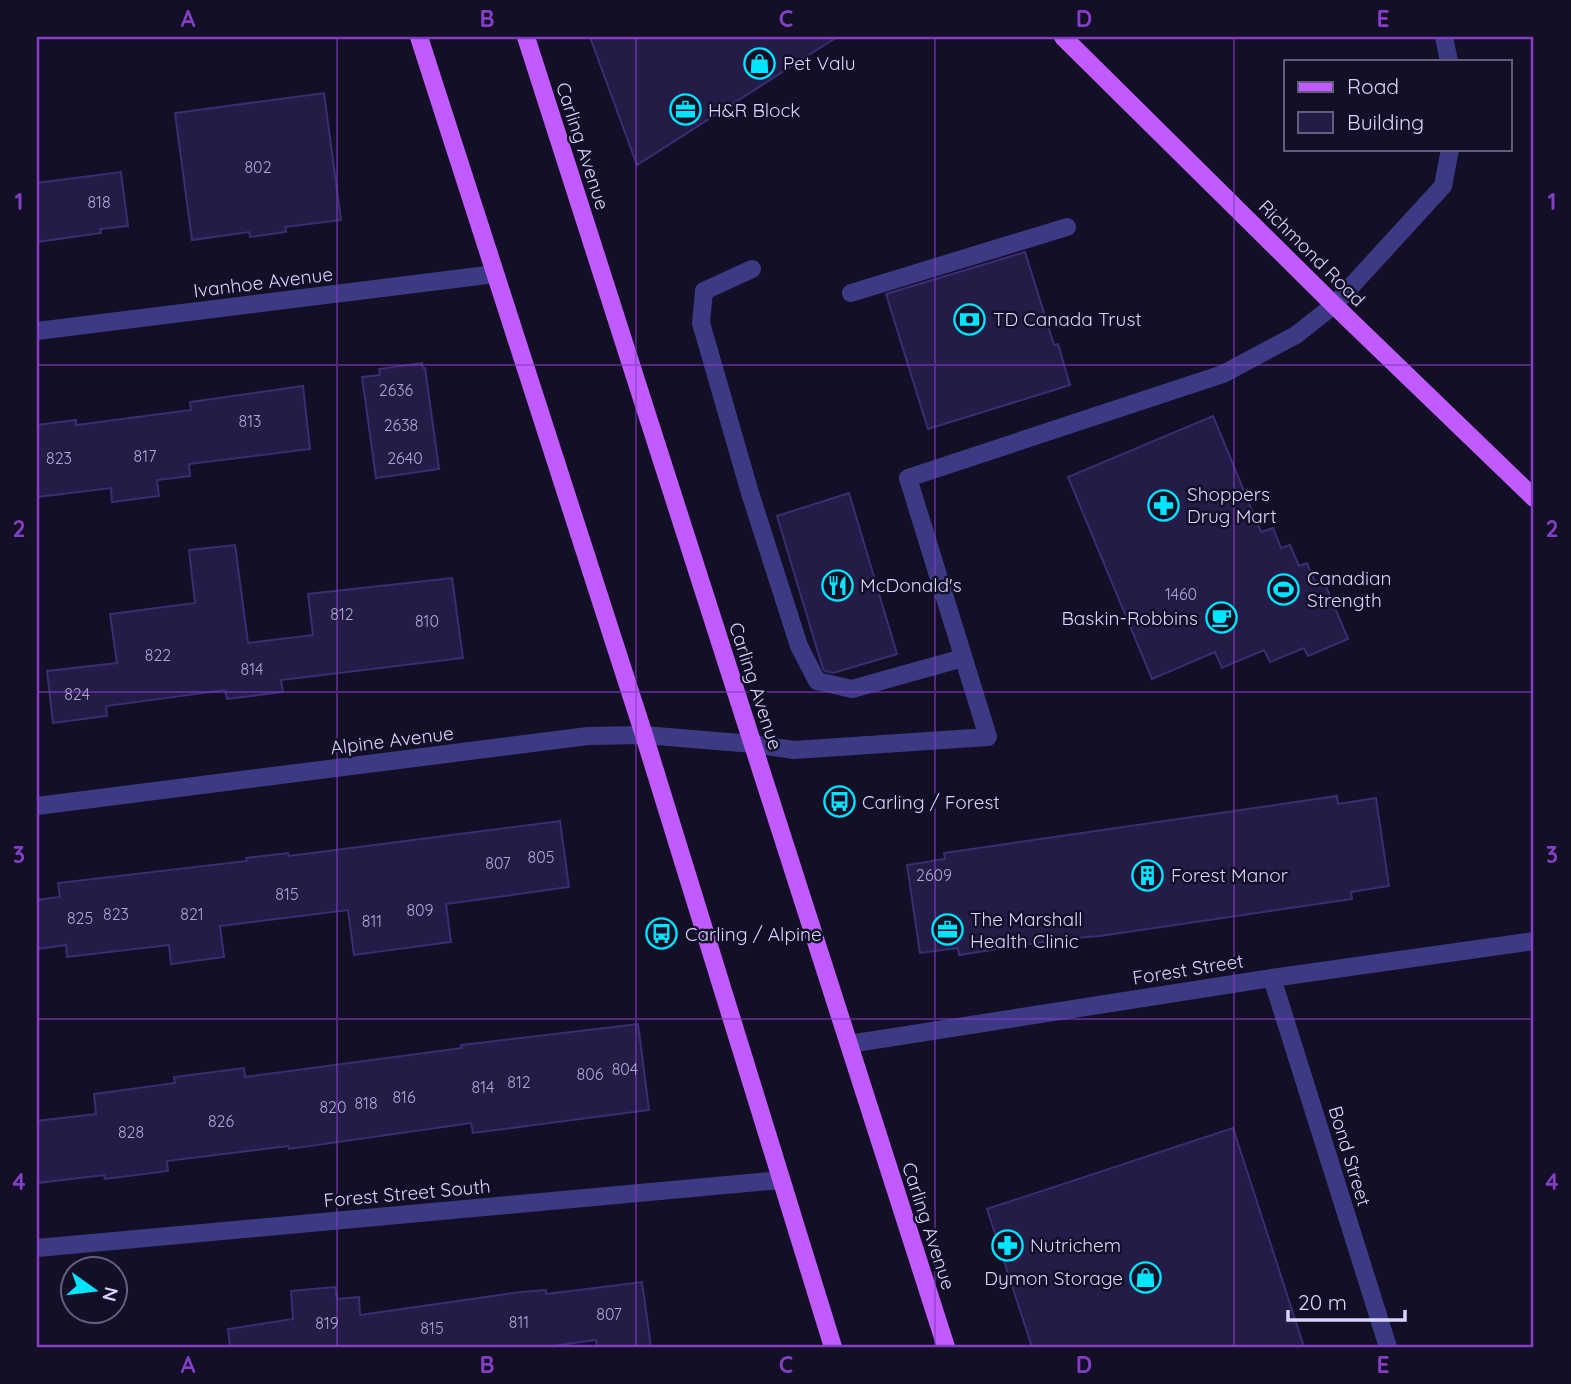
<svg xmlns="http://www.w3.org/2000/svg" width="1571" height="1384" font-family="Quicksand,sans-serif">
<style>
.building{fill:#241b47;stroke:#3b2d73;stroke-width:2}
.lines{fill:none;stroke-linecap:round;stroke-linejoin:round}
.minor{stroke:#3d3a85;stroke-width:18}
.major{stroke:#c25bff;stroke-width:18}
.grid{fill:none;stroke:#843dc5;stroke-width:2;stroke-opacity:0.55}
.labels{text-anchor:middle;stroke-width:5;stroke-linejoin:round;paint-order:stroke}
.number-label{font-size:16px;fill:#aca6d1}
.poi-label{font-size:19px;fill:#d9d4ff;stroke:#130f26;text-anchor:start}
.street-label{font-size:19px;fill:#d9d4ff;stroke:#130f26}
.neatline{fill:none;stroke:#843dc5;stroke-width:2.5}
.grid-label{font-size:23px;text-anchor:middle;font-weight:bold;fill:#843dc5}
</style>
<rect width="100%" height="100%" fill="#130f26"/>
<path class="building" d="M590,37H837L637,165Z
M324,93L341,220L285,227L286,232L250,237L249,232L192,240L175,113Z
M121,172L128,226L100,229L101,233L37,242V183Z
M1025,252L1054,345L1058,344L1070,385L928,429L886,294Z
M422,363L423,368H425L439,469L376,478L362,377L380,375L379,369Z
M303,386L310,449L189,464L190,476L157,480L159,496L112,502L111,488L37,497V425L76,420V425L191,410L190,402Z
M1213,416L1261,532L1273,528L1281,548L1290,545L1299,566L1307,563L1315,582L1323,579L1348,639L1308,656L1304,648L1270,662L1264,650L1222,668L1215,652L1152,679L1068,477Z
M849,493L897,654L833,673L825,671L823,669L777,516Z
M235,545L248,643L313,635L308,594L452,578L463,658L281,680L283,692L227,699L225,690L106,706L107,716L53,723L47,671L117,663L110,614L195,603L189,550Z
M1337,796L1338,804L1376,798L1389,886L1351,892L1352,899L1100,936L1062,939L959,955L958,948L920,953L907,865L945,859L944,853Z
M560,821L569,887L446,904L451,942L354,955L348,910L220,926L224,957L171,964L169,945L67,957L66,945L37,949V900L60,897L58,883L247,861L246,858L288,853L289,856Z
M638,1024L649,1110L473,1133L471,1123L289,1149L288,1146L167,1161L168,1171L105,1179L104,1175L37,1183V1121L96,1114L94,1094L175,1083L174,1077L244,1068L245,1077L462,1048L461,1045Z
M1233,1128L1304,1347H1032L987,1209Z
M642,1282L651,1347H597L596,1340L545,1347H230L228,1329L293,1319L291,1291L335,1287L337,1299L359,1297L360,1315L521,1292L546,1290V1294Z"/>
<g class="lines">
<path class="minor" d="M1444,37L1449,61
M752,269L704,291L701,323L750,493L799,646L817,681L852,689L963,658
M851,293L1067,227
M37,331L495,274
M37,806L588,736L644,735L753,744L794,750L988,737L908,478L1223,374L1296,335L1334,305L1443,186L1450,149
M1272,978L1388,1347
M849,1044L1272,978L1534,941
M37,1248L781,1180"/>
<path class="major" d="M419,37L644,735L833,1347
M526,37L946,1347
M1063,37L1334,305L1534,498"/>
</g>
<path class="grid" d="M337,37V1347M636,37V1347M935,37V1347M1234,37V1347M37,365H1534M37,692H1534M37,1019H1534"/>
<defs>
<symbol id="shop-ring" viewBox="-11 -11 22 22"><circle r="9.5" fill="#130f26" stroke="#00e5ff" stroke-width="1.5"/><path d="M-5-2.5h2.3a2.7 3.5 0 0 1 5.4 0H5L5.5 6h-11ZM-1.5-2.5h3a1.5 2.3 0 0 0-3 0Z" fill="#00e5ff"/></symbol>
<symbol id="office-ring" viewBox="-11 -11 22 22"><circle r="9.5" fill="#130f26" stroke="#00e5ff" stroke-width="1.5"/><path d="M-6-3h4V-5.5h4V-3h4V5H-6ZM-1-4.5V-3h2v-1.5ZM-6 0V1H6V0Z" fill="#00e5ff"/></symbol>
<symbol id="bank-ring" viewBox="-11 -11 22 22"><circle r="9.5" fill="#130f26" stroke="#00e5ff" stroke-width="1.5"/><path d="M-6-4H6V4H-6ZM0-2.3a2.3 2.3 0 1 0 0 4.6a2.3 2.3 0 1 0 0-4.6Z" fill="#00e5ff"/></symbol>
<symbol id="pharmacy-ring" viewBox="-11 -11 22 22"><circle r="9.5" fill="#130f26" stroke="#00e5ff" stroke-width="1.5"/><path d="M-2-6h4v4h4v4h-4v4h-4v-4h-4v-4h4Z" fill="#00e5ff"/></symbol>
<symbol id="restaurant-ring" viewBox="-11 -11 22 22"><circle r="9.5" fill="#130f26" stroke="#00e5ff" stroke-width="1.5"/><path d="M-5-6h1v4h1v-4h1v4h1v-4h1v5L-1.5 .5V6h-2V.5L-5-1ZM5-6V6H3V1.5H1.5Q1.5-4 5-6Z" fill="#00e5ff"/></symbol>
<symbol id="stadium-ring" viewBox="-11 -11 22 22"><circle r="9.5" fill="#130f26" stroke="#00e5ff" stroke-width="1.5"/><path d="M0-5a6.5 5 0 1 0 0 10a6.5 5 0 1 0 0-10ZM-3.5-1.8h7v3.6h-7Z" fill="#00e5ff"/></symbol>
<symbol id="cafe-ring" viewBox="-11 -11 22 22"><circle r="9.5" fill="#130f26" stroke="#00e5ff" stroke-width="1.5"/><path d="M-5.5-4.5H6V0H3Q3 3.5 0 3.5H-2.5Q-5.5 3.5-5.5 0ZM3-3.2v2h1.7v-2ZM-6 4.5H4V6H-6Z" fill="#00e5ff"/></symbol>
<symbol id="bus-ring" viewBox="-11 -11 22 22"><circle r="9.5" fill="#130f26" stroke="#00e5ff" stroke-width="1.5"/><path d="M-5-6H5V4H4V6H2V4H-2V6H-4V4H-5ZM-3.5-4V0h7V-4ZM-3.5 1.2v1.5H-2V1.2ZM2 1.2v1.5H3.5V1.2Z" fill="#00e5ff"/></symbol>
<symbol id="building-ring" viewBox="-11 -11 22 22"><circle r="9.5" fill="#130f26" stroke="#00e5ff" stroke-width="1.5"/><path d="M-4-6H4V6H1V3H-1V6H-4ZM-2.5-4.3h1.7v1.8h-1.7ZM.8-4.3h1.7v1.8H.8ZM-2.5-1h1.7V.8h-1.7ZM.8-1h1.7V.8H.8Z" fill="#00e5ff"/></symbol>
</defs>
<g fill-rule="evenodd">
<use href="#shop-ring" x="742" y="46" width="35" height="35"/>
<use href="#office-ring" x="668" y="92" width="35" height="35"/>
<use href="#bank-ring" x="952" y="302" width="35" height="35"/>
<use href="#pharmacy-ring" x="1146" y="488" width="35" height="35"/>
<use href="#restaurant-ring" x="820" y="568" width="35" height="35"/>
<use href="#stadium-ring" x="1266" y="572" width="35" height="35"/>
<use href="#cafe-ring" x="1204" y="600" width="35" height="35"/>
<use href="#bus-ring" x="822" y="784" width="35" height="35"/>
<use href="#building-ring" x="1130" y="858" width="35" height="35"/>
<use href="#office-ring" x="930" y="912" width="35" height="35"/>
<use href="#bus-ring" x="644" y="916" width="35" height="35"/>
<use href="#pharmacy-ring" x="990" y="1228" width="35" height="35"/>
<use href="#shop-ring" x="1128" y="1260" width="35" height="35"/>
</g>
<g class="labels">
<g class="number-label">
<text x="258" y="173">802</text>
<text x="99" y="208">818</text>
<text x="396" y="396">2636</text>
<text x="250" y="427">813</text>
<text x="401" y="431">2638</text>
<text x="145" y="462">817</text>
<text x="59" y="464">823</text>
<text x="405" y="464">2640</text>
<text x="1181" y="600">1460</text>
<text x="342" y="620">812</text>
<text x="427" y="627">810</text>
<text x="158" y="661">822</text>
<text x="252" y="675">814</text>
<text x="77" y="700">824</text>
<text x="541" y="863">805</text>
<text x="498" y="869">807</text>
<text x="934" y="881">2609</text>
<text x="287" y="900">815</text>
<text x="420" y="916">809</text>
<text x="116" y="920">823</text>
<text x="192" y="920">821</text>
<text x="80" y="924">825</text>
<text x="372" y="927">811</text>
<text x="625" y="1075">804</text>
<text x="590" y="1080">806</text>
<text x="519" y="1088">812</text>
<text x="483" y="1093">814</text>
<text x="404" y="1103">816</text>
<text x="366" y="1109">818</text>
<text x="333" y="1113">820</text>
<text x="221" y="1127">826</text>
<text x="131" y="1138">828</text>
<text x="609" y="1320">807</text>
<text x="519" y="1328">811</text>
<text x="327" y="1329">819</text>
<text x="432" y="1334">815</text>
</g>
<g class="poi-label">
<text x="783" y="70">Pet Valu</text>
<text x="708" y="117">H&amp;R Block</text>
<text x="993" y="326">TD Canada Trust</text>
<text x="1187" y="501">Shoppers<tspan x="1187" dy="22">Drug Mart</tspan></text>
<text x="1307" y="585">Canadian<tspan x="1307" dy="22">Strength</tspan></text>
<text x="860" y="592">McDonald's</text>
<text x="1198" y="625" text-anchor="end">Baskin-Robbins</text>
<text x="862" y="809">Carling / Forest</text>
<text x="1171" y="882">Forest Manor</text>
<text x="970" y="926">The Marshall<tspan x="970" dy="22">Health Clinic</tspan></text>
<text x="685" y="941">Carling / Alpine</text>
<text x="1030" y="1252">Nutrichem</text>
<text x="1123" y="1285" text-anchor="end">Dymon Storage</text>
</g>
<g class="street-label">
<text transform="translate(583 146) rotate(72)" y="7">Carling Avenue</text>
<text transform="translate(1312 253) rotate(45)" y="7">Richmond Road</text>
<text transform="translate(263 282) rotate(-7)" y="7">Ivanhoe Avenue</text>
<text transform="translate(756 686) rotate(72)" y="7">Carling Avenue</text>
<text transform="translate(392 740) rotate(-7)" y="7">Alpine Avenue</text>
<text transform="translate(1188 969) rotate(-9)" y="7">Forest Street</text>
<text transform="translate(1350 1156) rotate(73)" y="7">Bond Street</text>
<text transform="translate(407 1193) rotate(-5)" y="7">Forest Street South</text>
<text transform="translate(929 1226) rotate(72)" y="7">Carling Avenue</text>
</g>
</g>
<rect width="1571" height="1384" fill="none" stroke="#130f26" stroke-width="77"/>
<rect x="1284" y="60" width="228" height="91" fill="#130f26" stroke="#625e7d" stroke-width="2"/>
<rect x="1298" y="82" width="35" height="10" fill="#c25bff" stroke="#625e7d" stroke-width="2"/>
<text x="1347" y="94" font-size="21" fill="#d9d4ff">Road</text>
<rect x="1298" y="112" width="35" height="21" fill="#241b47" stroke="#625e7d" stroke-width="2"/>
<text x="1347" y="130" font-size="21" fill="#d9d4ff">Building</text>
<g transform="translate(94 1290) rotate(104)"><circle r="33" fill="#130f26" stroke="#625e7d" stroke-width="2"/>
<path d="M0-5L12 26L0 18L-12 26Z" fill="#00e5ff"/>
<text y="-10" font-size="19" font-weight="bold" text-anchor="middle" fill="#d9d4ff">N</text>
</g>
<path d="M1288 1310v10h117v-10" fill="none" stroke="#d9d4ff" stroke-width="3.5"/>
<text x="1298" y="1310" font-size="21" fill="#d9d4ff" stroke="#130f26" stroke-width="5" paint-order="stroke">20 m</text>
<rect x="38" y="38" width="1494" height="1308" class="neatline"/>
<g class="grid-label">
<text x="188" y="27">A</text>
<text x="487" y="27">B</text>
<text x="786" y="27">C</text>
<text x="1084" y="27">D</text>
<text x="1383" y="27">E</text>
<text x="19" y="210">1</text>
<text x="1552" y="210">1</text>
<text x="19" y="537">2</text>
<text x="1552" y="537">2</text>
<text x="19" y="863">3</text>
<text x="1552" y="863">3</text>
<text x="19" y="1190">4</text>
<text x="1552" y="1190">4</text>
<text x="188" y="1373">A</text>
<text x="487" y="1373">B</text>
<text x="786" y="1373">C</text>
<text x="1084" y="1373">D</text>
<text x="1383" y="1373">E</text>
</g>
</svg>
